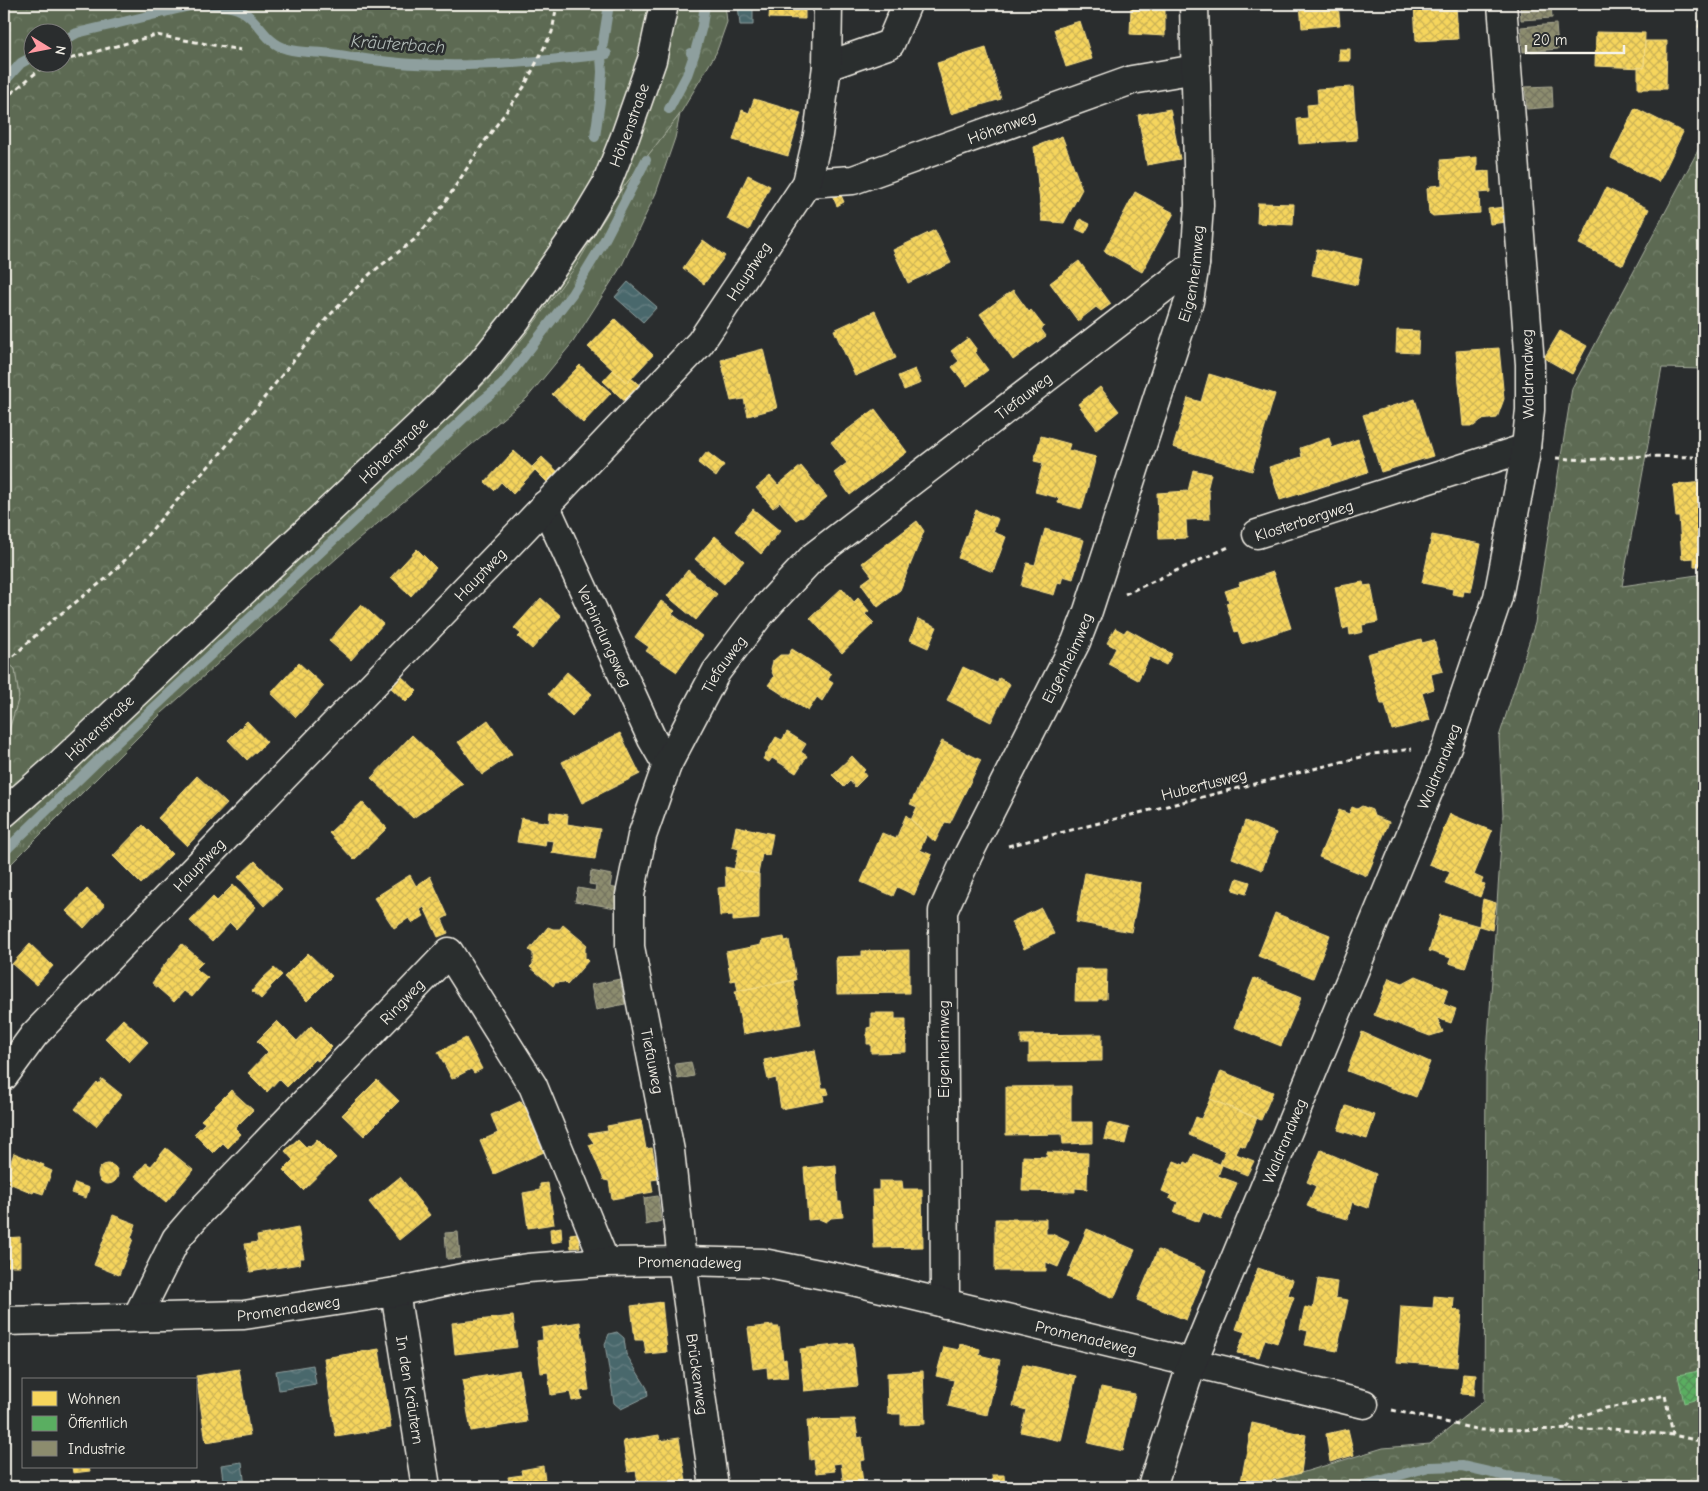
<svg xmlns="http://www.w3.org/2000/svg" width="1708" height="1491" font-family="'Comic Neue',sans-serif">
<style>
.grass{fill:url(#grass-tufts);stroke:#a8ae9e}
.forest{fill:url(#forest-crowns);stroke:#a8ae9e;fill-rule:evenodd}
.water{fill:url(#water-waves);stroke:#8e9f9e}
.homes{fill:url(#homes-cross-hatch);stroke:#f5dd86}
.public{fill:url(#public-cross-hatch);stroke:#88c28a}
.industry{fill:url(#industry-cross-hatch);stroke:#abaa93}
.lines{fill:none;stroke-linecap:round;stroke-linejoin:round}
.stream{stroke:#8e9f9e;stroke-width:10}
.minor-casing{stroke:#f4f1e8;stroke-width:31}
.path{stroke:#f4f1e8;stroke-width:3;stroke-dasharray:5 4;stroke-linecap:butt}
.minor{stroke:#2a2d2e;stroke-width:28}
.labels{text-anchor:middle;stroke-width:5;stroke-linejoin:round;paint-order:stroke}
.street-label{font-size:16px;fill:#f4f1e8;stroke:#2a2d2e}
.water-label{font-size:18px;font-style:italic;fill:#b0bab6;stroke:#2a2d2e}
</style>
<defs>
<pattern id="grass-tufts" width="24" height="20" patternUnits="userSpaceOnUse" patternTransform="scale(1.25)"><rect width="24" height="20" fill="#5d6b53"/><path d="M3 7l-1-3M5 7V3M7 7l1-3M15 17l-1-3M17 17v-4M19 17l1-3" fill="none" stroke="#75816c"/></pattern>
<pattern id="forest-crowns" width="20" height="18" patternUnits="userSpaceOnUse" patternTransform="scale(1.25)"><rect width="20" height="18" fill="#5d6b53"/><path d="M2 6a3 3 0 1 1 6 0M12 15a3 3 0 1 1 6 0" fill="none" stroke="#75816c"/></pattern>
<pattern id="water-waves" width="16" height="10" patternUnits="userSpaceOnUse" patternTransform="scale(1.25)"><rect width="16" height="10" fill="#4a686c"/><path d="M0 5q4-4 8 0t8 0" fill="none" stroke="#657e81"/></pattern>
<pattern id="homes-cross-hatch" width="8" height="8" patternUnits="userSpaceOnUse" patternTransform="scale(1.25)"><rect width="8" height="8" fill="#f6d55c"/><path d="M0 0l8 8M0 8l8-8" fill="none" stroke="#cbb256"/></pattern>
<pattern id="public-cross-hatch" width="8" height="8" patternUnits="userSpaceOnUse" patternTransform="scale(1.25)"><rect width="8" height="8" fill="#5aae61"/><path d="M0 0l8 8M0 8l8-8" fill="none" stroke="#558f59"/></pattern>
<pattern id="industry-cross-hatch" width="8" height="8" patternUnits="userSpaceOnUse" patternTransform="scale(1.25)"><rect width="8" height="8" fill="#8c8c6e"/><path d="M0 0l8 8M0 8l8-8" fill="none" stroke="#757460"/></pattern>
</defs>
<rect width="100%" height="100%" fill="#2a2d2e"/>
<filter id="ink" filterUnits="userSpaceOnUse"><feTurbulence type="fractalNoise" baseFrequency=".02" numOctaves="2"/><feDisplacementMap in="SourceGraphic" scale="10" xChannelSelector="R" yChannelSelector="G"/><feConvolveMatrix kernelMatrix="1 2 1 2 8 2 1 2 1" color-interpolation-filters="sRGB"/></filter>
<g filter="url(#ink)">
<path class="grass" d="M680,114L675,138L656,193L622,265L573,342L527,398L346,550L162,713L4,871V808L66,775L461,407L497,370L605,218L618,194Z
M4,659L15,669L19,697L4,747Z"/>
<path class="forest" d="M4,4H725L727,22L716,53L680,114L618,194L576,266L526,334L497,370L461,407L66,775L4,808V747L19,697L15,669L4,659ZM32,32H62V62H32Z
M1704,139V369L1662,368L1622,586L1704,574V1487H1239L1301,1473L1383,1448L1430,1444L1484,1401L1486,1069L1503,814L1499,737L1535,623L1540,586L1572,388Z"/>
<path class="water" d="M738,4H753V25H740Z
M628,282L657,307L643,322L615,297Z
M617,1332L624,1338L626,1354L647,1388L648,1396L621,1409L614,1403L605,1344L609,1334Z
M313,1365L316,1384L279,1390L276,1371Z
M242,1462L245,1487H224L221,1465Z"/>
<path class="homes" d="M770,4H805V19L769,18Z
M1300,4H1338L1340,25L1302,28Z
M1414,4H1456L1458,39L1416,41Z
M1131,8L1165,9V36L1130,34Z
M1704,12V30L1698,27Z
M1080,21L1092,59L1066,67L1054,29Z
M1596,32L1645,33L1644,68L1595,66Z
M1645,41H1667L1666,89H1638V67L1644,68Z
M986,48L1001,99L951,114L937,63Z
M1339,49H1350V61H1339Z
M1353,87L1357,140L1299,144L1297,119L1308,118L1307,105L1318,104L1317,89Z
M754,99L801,113L788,156L733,140L742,110L749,113Z
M1635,108L1683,132L1659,182L1611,158Z
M1170,109L1180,159L1147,165L1138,115Z
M1062,136L1082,189L1064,223L1042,221L1034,147Z
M1477,157V172L1489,171L1490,192L1479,193L1480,213L1433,216L1429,213L1427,189L1431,186L1442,185L1441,160Z
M748,175L770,186L749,230L727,219Z
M1606,188L1649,209L1623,265L1579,244Z
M839,191L844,202L837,206L832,195Z
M1135,192L1174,213L1142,272L1104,251Z
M1258,203L1294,204L1293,225L1257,223Z
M1504,207L1506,222L1490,224L1488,209Z
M1080,219L1090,224L1085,233L1076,229Z
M935,230L951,263L908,283L893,250Z
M703,240L725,256L704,284L683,268Z
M1317,249L1362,259L1357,285L1312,275Z
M1079,261L1111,304L1101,311L1096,307L1078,321L1050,283Z
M1013,290L1029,312L1031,310L1044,327L1041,329L1046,336L1013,360L980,314Z
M875,311L896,358L855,376L834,330Z
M615,319L653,355L627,383L588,347Z
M1397,330L1419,331L1418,353L1396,352Z
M1560,331L1587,346L1572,374L1544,358Z
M968,338L977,350L975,352L988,370L967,386L952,367L959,361L951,351Z
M1499,348L1504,399L1497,418L1481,420L1474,426H1463L1456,351Z
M763,349L777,408L748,416L744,399L731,401L721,360Z
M580,365L611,393L583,423L552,394Z
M915,369L921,383L904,390L898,376Z
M613,370L627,383L631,378L646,390L630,406L603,381Z
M1209,374L1275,394L1252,471L1173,447L1188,398L1201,402Z
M1100,387L1119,411L1097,429L1078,404Z
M1415,399L1433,456L1381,472L1363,415Z
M875,409L907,452L850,495L834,473L847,463L831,442Z
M1041,436L1070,444L1068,450L1096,457L1082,509L1058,503L1059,498L1035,492L1043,463L1034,461Z
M1329,438L1332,448L1358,439L1368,472L1280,500L1269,467L1302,457L1300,448Z
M514,451L535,470L513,494L501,482L494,490L485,482Z
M707,452L724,465L716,477L698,463Z
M542,457L560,474L550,485L532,467Z
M801,466L827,497L802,518L801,517L796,520L780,502L773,508L756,488L770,476L778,485Z
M1193,470L1211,474L1207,490H1209L1210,519L1186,520L1187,538L1159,539L1157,493L1188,491Z
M1704,482V566H1694V558L1682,559L1679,517H1676L1673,485Z
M753,509L780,531L761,554L735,531Z
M976,510L998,519L993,532L1006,537L993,572L958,558Z
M917,521L924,531L900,590L878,607L861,584L872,576L862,563Z
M1045,529L1084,540L1073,579L1063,576L1061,583L1058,582L1054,595L1021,586L1027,563L1035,565Z
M1432,535L1481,544L1471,592L1464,591L1463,596L1452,594L1453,589L1422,583Z
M715,536L744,561L724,584L695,559Z
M417,549L436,568L411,596L391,577Z
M688,570L717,594L696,620L667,596Z
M1273,572L1291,628L1242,644L1238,631L1235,632L1226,603L1229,602L1225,591L1240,586L1239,583Z
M1363,582L1364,586L1371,585L1378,622L1362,625L1363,632L1350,635L1349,627L1343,629L1335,587Z
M842,588L854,602L858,598L869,611L865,614L874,623L842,653L810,618Z
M541,598L561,616L532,649L518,637L521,634L514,628Z
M661,601L675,611L672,614L702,636L677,672L646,651L649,647L635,637Z
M361,604L383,624L351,660L329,641Z
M918,619L937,627L928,648L910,640Z
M1115,628L1124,633L1127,629L1172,654L1166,665L1150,657L1138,680L1108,664L1116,648L1107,643Z
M1421,639L1422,643L1434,640L1443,671L1431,674L1434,689L1422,693L1430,720L1392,730L1385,704H1381L1367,654Z
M792,649L831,674L828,680L833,683L822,701L817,697L808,711L768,685L774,677L771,669L773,661L780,655H788Z
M299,663L324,686L296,717L271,693Z
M963,667L997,683L999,678L1010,684L991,722L947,700Z
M567,672L592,694L572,716L548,694Z
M400,675L417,691L406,702L389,686Z
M488,720L512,754L482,775L458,742Z
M247,721L267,742L247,760L228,740Z
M787,732L806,744L801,752L807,756L796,773L772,758L769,762L763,759L776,737L782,740Z
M620,733L640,774L582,803L562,762Z
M412,735L463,784L413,818L371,778Z
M942,741L981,760L950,823L945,822L935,842L911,820L917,807L910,804Z
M852,756L865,770L863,772L866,776L855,787L850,781L844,787L832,775Z
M197,776L227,804L187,846L158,818Z
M362,802L387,828L354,860L329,833Z
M1362,806L1372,810L1374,816L1389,822L1367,876L1319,857L1339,810L1349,814L1352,807L1357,809Z
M550,812L568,815L567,824L600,829L595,859L552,853L554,841L546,840L545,846L517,842L521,818L549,823Z
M1450,814L1492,831L1474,875L1483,879L1481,883L1485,884L1480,897L1445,883L1450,872L1429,864Z
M906,815L927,834L920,850L932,855L914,895L897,887L893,896L861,882L882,833L896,839Z
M1245,821L1276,833L1262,870L1232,858Z
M143,825L172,854L141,884L113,856Z
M736,826L773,834L769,855L762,854L758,874L734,869L739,849L732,847Z
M255,861L282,889L264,906L238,877Z
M725,867L759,874V919L733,921V915L720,916L718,888L726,887Z
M1085,873L1141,883L1131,932L1076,922Z
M410,875L416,886L430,876L448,916L442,919L448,933L438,937L424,907L420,910L424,916L413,923L409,918L394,928L374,898Z
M1237,878L1250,882L1246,894L1233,890Z
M233,885L256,907L236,929L230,923L212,942L190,921L213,897L217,901Z
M87,889L105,905L84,928L66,911Z
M1483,899L1496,903L1492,930L1479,926Z
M1041,908L1054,934L1024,949L1011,922Z
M1275,913L1330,935L1313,978L1258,956Z
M1440,915L1479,926L1465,968L1449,963L1451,958L1429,951Z
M563,925L587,945L585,948V958L588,961L567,985L564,982L555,983L553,986L530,967L533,964V953L529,950L548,927L553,929H560Z
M784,937L785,941L789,940L796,980L738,991L736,980L731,981L726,952L761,945V941Z
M30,944L53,966L36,985L12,964Z
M182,944L203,962L196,969L208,978L192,997L184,991L174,1002L152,983L161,971L160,970Z
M909,950V993L837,994L836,957L862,956V951Z
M308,953L332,976L307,1001L284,977Z
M274,968L282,975L270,987L262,979Z
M1076,969H1107L1106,999H1098V1001H1075Z
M1416,976L1448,989L1443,1004L1456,1009L1451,1023L1437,1018L1443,1032L1430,1036L1374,1015L1389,978L1403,983Z
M1254,978L1301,998L1281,1046L1234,1027Z
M262,979L271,988L261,999L252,991Z
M793,980L801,1024L743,1034L735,991Z
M871,1013H895V1019H906V1052L871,1053V1044H867V1028L871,1027Z
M4,1017L10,1021L4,1029Z
M123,1019L148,1042L129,1062L105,1038Z
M277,1021L297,1041L311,1026L332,1047L318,1061L315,1059L287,1087L279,1079L267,1092L248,1073L268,1052L257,1041Z
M1362,1032L1430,1062L1416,1097L1347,1071Z
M1102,1034V1061L1029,1062V1044H1021V1035Z
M466,1038L482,1069L474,1073L471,1069L452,1079L438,1052Z
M815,1050L822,1088H827L829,1094L823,1095L824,1101L781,1109L776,1078L768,1080L764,1060Z
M1221,1071L1273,1092L1261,1120L1210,1099Z
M102,1079L122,1095L96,1126L75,1109L97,1082L99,1084Z
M377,1080L399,1101L364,1136L342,1115Z
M1071,1086V1122H1092V1143L1063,1144L1062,1134L1006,1135V1087Z
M231,1090L253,1110L235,1128L241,1134L228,1148L223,1143L213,1153L194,1134L205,1123L201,1120Z
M1210,1099L1257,1118L1245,1147L1240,1145L1236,1154L1254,1161L1247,1175L1220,1164L1225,1151L1189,1135L1196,1117L1201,1119Z
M521,1101L524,1107L528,1105L542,1138L538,1140L544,1152L494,1174L480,1141L498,1133L491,1115Z
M1346,1106L1375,1115L1367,1139L1338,1130Z
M641,1120L646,1149L652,1148L658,1179L651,1180L653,1192L612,1199L609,1181L604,1180L589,1145L594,1143L588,1134L608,1131L607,1126Z
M1108,1123L1129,1128L1125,1144L1104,1139Z
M298,1139L306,1147L308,1145L310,1147L317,1139L336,1158L303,1190L283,1170L293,1160L285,1151Z
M166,1148L193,1170L166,1202L135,1176L146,1163L151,1166Z
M1321,1150L1376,1174L1368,1208L1352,1202L1348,1219L1320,1212L1307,1206L1316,1186L1307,1182Z
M1047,1152L1088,1153L1087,1189L1075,1188V1192L1022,1191L1023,1156L1047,1157Z
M14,1153L44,1165L43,1167L52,1171L43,1194L34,1191L33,1193L4,1181Z
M1194,1154L1222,1165L1218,1176L1237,1183L1221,1220L1203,1212L1199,1222L1174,1212L1178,1202L1169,1198L1171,1195L1162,1191L1174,1161L1184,1165L1185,1162L1189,1164Z
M98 1174a10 10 0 1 1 20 0a10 10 0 1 1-20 0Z
M836,1165L838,1202H841L843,1217L831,1218L826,1222L819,1219L808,1220L804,1168Z
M400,1177L430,1215L399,1240L369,1202Z
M879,1181H902L903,1189H922L923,1247L874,1248L872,1190H879Z
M75,1183L89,1188L86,1198L71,1193Z
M548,1183L554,1224L528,1228L523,1193L540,1190V1184Z
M113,1215L136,1224L131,1238L133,1239L119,1275L94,1265Z
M995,1219H1046V1234H1052L1069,1242L1058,1267L1046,1262V1271H995Z
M561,1227L562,1241L551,1243L550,1229Z
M298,1228L304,1258H299L300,1264L250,1272L245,1244L258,1242L257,1236Z
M1087,1229L1135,1250L1114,1298L1067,1277Z
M578,1233L580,1247L571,1248L570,1234Z
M20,1237V1266H4V1238Z
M1158,1250L1206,1270L1186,1320L1137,1300Z
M1258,1268L1293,1280L1288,1295L1294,1297L1277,1343L1265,1339L1259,1357L1237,1353L1245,1332L1236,1329Z
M1318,1279L1337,1282L1335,1298L1348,1300L1337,1351L1305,1345L1308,1331L1300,1329L1305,1307L1313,1309Z
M1434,1296L1454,1298L1453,1310L1462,1311L1457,1367L1397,1362L1401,1306L1433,1308Z
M662,1302L667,1352L646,1354L644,1340H635L631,1306Z
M513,1316L517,1347L455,1354L452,1323Z
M580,1322L589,1390L580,1391L582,1399L572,1401L570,1392L551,1395L548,1372L541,1373L537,1341L543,1340L542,1328Z
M773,1325V1327H779L783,1360L786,1359L788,1377L768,1379L767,1367L753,1369L748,1328Z
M853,1343L858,1386L804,1391L800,1349Z
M960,1344L980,1349L979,1355L1000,1360L987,1415L948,1406L954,1380L936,1376L944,1347L959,1350Z
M379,1349L391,1428L336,1437L324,1358Z
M1023,1364L1076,1376L1061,1441L1021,1432L1026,1410L1013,1406Z
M239,1369L250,1435L206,1442L196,1376Z
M519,1370L527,1422L471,1431L462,1380Z
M923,1371L925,1424L901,1425V1414H888L887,1373Z
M1463,1373L1476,1374L1474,1395L1461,1394Z
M1101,1387L1135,1394L1123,1451L1088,1443Z
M855,1419L858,1438L862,1437L865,1460L860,1461L863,1482H857V1487H844L841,1463L833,1464L835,1471L816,1473L814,1459L810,1460L807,1420Z
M1252,1423L1306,1435L1301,1473L1240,1487Z
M1348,1429L1354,1455L1330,1462L1326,1434Z
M659,1435L660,1441L679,1438L687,1487H639L636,1471L628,1472L623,1441Z
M543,1466L545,1480L539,1481L541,1487H510L508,1477L522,1475L521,1470Z
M72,1467H89L90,1471L73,1473Z
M992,1475H1004L1005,1487H993Z"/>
<path class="public" d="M1704,1370V1397L1684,1403L1678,1375Z"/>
<path class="industry" d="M1520,4H1551L1552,18L1521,20Z
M1556,24L1558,49L1523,52L1521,27Z
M1552,86L1553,107L1527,109L1525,87Z
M591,871L612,875L610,887L619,889L616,908L575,901L578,888L595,891L596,885L589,884Z
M620,979L625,1004L596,1010L591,985Z
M691,1062L694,1076L678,1079L675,1064Z
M658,1196L661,1221L646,1225L644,1198Z
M458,1232L460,1258L447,1259L445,1233Z"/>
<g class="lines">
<path class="stream" d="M201,4C214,5 234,5 245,13C261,24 266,43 287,49C301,53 318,52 332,54C360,58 387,63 415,64C479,68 544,61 607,54
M62,41L77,33L198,4
M691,53L695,52L702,26L705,4
M4,82L21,63L32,57
M669,109L687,75L695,52
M595,137L600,101L602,72L601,55L609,4
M4,852L112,747L482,401L502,385L572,294L603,243L646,160
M1358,1487L1429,1467L1462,1466L1506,1476L1555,1480L1573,1487"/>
<defs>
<g id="minor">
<path d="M827,66L890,44L907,4"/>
<path id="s1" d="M807,183L853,180L1132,80L1196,69"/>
<path id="s2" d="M545,505L652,739L667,765"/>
<path d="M1257,534L1526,448"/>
<path id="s3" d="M4,813L59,765L441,405L479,366L516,320L581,227L606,185L625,137L652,60L664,4"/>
<path id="s4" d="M4,1076L34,1035L510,543L700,343L807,183L818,135L827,66L828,4"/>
<path id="s5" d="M395,1292L426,1487"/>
<path id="s6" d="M945,1304L943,911L968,855L1076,642L1088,611L1189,301L1195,264L1199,205L1194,4"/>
<path id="s7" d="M137,1317L176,1239L195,1217L449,952L533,1086L605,1262"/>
<path id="s8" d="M4,1321L244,1315L395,1292L467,1277L528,1268L605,1262L682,1261L763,1263L844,1279L1364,1404"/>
<path id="s9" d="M714,1487L682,1261L670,1151L630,947V895L642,836L667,765L716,672L760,614L814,556L1195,264"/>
<path id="s10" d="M1152,1487L1192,1363L1448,744L1498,597L1525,457L1530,410V364L1502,4"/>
</g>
</defs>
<use href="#minor" class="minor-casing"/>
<path class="path" d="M62,61L156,35L241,50
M4,99L43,67L58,62
M1556,458L1586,460L1645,456L1694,457
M1125,594L1231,546
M4,671L7,662L49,623L108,577L135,550L170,508L220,454L326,319L370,274L414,240L442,207L482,145L524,87L552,32L557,4
M1008,846L1373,754L1412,749
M1392,1410L1480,1430L1611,1429L1673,1435L1704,1442
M1567,1429L1574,1418L1606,1408L1626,1405L1665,1395L1673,1435"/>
<use href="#minor" class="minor"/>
</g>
</g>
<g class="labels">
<g class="street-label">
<text dy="6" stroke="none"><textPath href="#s3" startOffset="938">Höhenstraße</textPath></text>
<text dy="6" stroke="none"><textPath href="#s1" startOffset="204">Höhenweg</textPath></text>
<text dy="6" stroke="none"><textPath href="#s4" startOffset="1098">Hauptweg</textPath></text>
<text dy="6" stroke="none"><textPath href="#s6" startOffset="1080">Eigenheimweg</textPath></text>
<text transform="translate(1527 374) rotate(-91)" y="6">Waldrandweg</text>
<text dy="6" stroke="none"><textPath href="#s9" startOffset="1255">Tiefauweg</textPath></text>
<text dy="6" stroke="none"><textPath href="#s3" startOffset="532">Höhenstraße</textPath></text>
<text transform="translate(1304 520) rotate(-18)" y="6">Klosterbergweg</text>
<text dy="6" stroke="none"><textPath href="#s4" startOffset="692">Hauptweg</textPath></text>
<text dy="6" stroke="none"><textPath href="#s2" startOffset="144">Verbindungsweg</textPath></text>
<text dy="6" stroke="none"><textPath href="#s6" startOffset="675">Eigenheimweg</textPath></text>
<text dy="6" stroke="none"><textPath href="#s9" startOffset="850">Tiefauweg</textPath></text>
<text dy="6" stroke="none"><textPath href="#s3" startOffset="128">Höhenstraße</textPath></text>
<text dy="6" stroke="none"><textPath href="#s10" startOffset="776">Waldrandweg</textPath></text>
<text transform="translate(1204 784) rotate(-14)" y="6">Hubertusweg</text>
<text dy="6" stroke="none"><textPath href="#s4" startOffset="288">Hauptweg</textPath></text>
<text dy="6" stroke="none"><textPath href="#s7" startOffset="415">Ringweg</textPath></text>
<text transform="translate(943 1049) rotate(-90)" y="6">Eigenheimweg</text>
<text transform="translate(653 1061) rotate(79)" y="6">Tiefauweg</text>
<text dy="6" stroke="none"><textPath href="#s10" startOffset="371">Waldrandweg</textPath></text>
<text dy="6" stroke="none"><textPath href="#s8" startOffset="690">Promenadeweg</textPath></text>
<text dy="6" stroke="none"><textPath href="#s8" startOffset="285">Promenadeweg</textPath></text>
<text dy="6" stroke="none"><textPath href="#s8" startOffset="1095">Promenadeweg</textPath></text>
<text transform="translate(698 1374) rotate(82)" y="6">Brückenweg</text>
<text dy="6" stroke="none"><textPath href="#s5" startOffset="99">In den Kräutern</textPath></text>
</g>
<g class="water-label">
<text transform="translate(398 44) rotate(4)" y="6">Kräuterbach</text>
</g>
</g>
<rect width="1708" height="1491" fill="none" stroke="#2a2d2e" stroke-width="20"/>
<rect x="10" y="10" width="1688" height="1471" fill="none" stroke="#f4f1e8" stroke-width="2" filter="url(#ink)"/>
<rect x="22" y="1378" width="175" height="90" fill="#2a2d2e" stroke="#7b7b78"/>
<rect x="32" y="1391" width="25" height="15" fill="#f6d55c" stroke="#7b7b78"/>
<text x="68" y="1404" font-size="15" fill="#f4f1e8">Wohnen</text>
<rect x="32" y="1416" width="25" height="15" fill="#5aae61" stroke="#7b7b78"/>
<text x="68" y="1428" font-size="15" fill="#f4f1e8">Öffentlich</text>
<rect x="32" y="1441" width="25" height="15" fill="#8c8c6e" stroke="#7b7b78"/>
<text x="68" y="1454" font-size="15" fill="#f4f1e8">Industrie</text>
<g transform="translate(48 48) rotate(100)"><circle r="24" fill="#2a2d2e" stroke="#7b7b78"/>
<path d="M0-4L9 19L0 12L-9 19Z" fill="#ff9aa2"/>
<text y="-8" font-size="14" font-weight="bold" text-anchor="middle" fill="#f4f1e8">N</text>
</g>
<path d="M1526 45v8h98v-8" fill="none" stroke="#f4f1e8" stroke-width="2.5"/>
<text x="1533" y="45" font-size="15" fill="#f4f1e8" stroke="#2a2d2e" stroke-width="4" paint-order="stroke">20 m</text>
</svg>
